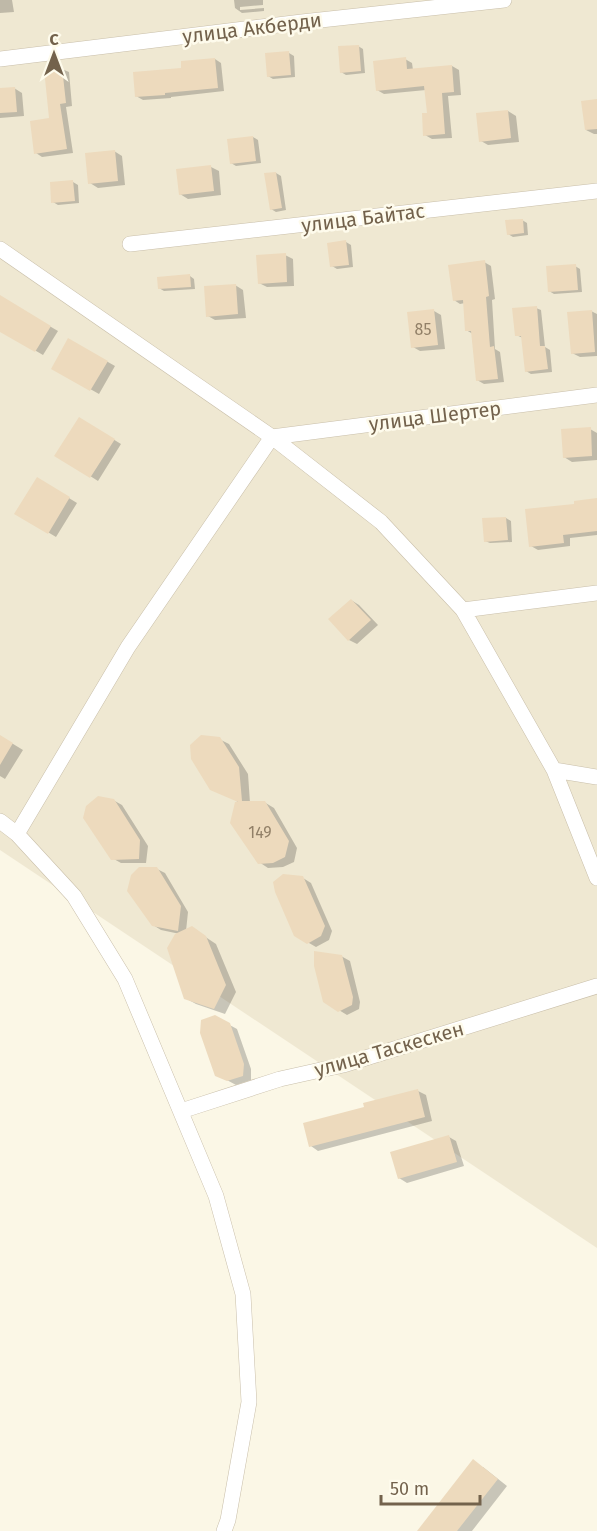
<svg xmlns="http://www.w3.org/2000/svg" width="597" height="1531" font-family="'Fira Sans',sans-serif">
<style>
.residential{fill:#efe8d2}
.shadow{fill:#0003}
.building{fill:#eddabd}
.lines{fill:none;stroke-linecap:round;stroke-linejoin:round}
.street-casing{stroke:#c9bfaa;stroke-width:16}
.street{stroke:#fff;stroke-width:15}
.labels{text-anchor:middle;stroke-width:5;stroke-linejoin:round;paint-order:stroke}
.number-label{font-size:16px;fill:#928068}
.street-label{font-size:20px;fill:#73624c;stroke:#fefbec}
</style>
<rect width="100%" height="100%" fill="#fbf7e6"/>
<path class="residential" d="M0,0H597V1248L0,850Z"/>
<path class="shadow" d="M0,0H12L14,12L0,13Z
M234,0H263V5L240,7V10L264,8V11L242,13L235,8Z
M358,46L363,49L365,73L346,75L341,72Z
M289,53L294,56L295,77L273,79L268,76Z
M215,59L221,63L224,91L171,97V98L143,100L136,96L183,70Z
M405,59L412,63L413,70L452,66L459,70L461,95L448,96L452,138L432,139L425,135L428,114L426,90L384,94L377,90Z
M62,69L69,72L72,106L66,107L73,153L42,157L36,153L51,119Z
M14,88L22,93L24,116L0,118V90Z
M597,101V134H594L586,130Z
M508,111L516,116L519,142L488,145L481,141Z
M253,137L258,140L261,163L236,166L231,163Z
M114,151L122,156L125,185L98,188L90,183Z
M211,167L219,171L221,195L188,199L180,194Z
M276,173L281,176L286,210L276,212L271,209Z
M73,182L78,185L79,203L58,205L53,202Z
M522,220L527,223L528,235L513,237L508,234Z
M346,242L351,245L353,267L337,269L332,266Z
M285,255L293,259L294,286L267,287L259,283Z
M484,262L491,266L495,299L492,300L495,349L500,352L504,382L484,384L477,380L473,334L466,330L465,303L460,304L454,300Z
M575,266L580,269L582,292L554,294L549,291Z
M190,276L194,279L195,289L164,291L159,288Z
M235,285L243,290L246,318L215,320L208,316Z
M3,299L58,331L43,355L0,330V305Z
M536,308L541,310L545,347L550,350L552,372L531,374L526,371L523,338L516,335Z
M434,311L441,315L445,349L420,351L413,347Z
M591,311L597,314V356L580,357L572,353Z
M69,340L115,366L99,394L53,368Z
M80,419L121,444L98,481L57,455Z
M590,429L597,433V460L572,462L564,457Z
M38,479L77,503L56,537L16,513Z
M597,500V535L570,538V546L538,550L531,546L576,505Z
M506,518L511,521L512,542L490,543L485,541Z
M351,600L359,605L378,625L357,644L349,640Z
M0,736L23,750L5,779L0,776Z
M219,739L229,744L248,774L250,803L264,802L274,808L297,848L294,862L283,867L268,868L259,862L232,822L237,801Z
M113,800L122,805L148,846L146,863H121L112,858Z
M157,869L165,873L188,912L186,931L192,928L216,944L236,992L225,1014L196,1004L185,998L180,934L161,930L153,925Z
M303,878L311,883L332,931L329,940L316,947L295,935Z
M341,956L350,961L360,1002L359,1009L347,1015L324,1001Z
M215,1017L237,1029L251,1069V1080L236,1085L225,1079Z
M418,1091L426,1095L432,1121L318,1151L311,1146L365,1108Z
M449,1137L456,1141L464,1166L407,1183L399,1178Z
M483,1467L507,1486L472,1531H419Z"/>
<path class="building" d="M359,45L361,71L340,73L338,46Z
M289,51L291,75L267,77L265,53Z
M406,57L407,69L452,65L454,92L442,93L445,134L423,136L422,113H427L424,86L376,91L373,61Z
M215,58L218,88L165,93V95L135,97L133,72L181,68V61Z
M62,67L66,103L60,104L67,149L34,154L30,121L49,118L44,69Z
M15,87L17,112L0,113V88Z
M597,99V129L585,130L581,101Z
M508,110L511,138L479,142L476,113Z
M253,136L256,161L230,164L227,139Z
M115,150L118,181L88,184L85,153Z
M211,165L214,191L179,195L176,169Z
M276,172L282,208L270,210L264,173Z
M73,180L75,201L51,203L50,182Z
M523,219L524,233L507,235L505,220Z
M346,240L349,265L330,267L327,243Z
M286,253L287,282L258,284L256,255Z
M485,260L489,296L486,297L490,347L494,346L498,379L476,381L471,331H465L463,300L453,301L448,265Z
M576,264L578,290L548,292L546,266Z
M190,274L191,287L158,289L157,277Z
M236,284L238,314L206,317L204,286Z
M0,295L51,326L35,352L0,332Z
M537,306L540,346H545L548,369L525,372L521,336H515L512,308Z
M434,309L438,345L411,348L407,312Z
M592,310L595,352L571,354L567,312Z
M68,338L108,361L90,391L51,369Z
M79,417L115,439L90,478L54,456Z
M591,427L592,456L563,458L561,429Z
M37,477L70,497L48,534L14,514Z
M597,498V531L563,535L564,543L529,547L525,509L574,504V501Z
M506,517L508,540L484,542L482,518Z
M351,599L371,620L348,641L328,619Z
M0,735L13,743L0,765Z
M201,735L220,737L239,767L242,801H265L289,841L285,857L273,863L258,864L230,823L235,802H238L210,790L191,759L190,745Z
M98,796L114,799L140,840L139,859L111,860L83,818L86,806Z
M139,867H157L181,906L178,931L152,926L127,891L131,875Z
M283,874L303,876L325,926L321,936L307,944L294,936L275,892L273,882Z
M192,926L206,936L226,985L214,1009L184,999L167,948L175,934Z
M314,951L342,955L353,997L352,1005L338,1012L323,1002L314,966Z
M215,1015L230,1023L244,1064L243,1076L227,1081L215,1076L200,1033L201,1020Z
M418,1089L425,1117L309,1147L303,1123L364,1107L363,1103Z
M449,1135L457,1162L398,1179L390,1152Z
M473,1459L498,1479L457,1531H417Z"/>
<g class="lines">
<defs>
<path id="street" d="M0,59L302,22L504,0
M130,244L597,191
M0,249L272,437L381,522L463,610L554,770L597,878
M463,610L597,593
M554,770L597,777
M0,821L17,834
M181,1111L280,1079L343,1065L597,986
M224,1531L228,1520L249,1402L243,1294L216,1196L125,979L74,896L17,834L128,647L272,437L597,395"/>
</defs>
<use href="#street" class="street-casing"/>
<use href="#street" class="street"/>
</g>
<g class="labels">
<g class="number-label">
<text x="423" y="335">85</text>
<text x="260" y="838">149</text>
</g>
<g class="street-label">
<text transform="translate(252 28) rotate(-7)" y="7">улица Акберди</text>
<text transform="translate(363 218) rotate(-7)" y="7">улица Байтас</text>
<text transform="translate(435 416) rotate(-7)" y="7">улица Шертер</text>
<text transform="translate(389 1049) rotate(-16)" y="7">улица Таскескен</text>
</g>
</g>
<g transform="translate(54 54)" stroke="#fefbec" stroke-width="4.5" paint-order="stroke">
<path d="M0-4.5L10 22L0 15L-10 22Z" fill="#73624c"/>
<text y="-9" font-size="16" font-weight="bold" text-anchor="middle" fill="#73624c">С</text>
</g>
<path d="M381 1495v9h99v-9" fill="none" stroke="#73624c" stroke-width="3"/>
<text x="390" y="1495" font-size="18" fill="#73624c" stroke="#fefbec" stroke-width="4.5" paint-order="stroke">50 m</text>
</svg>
